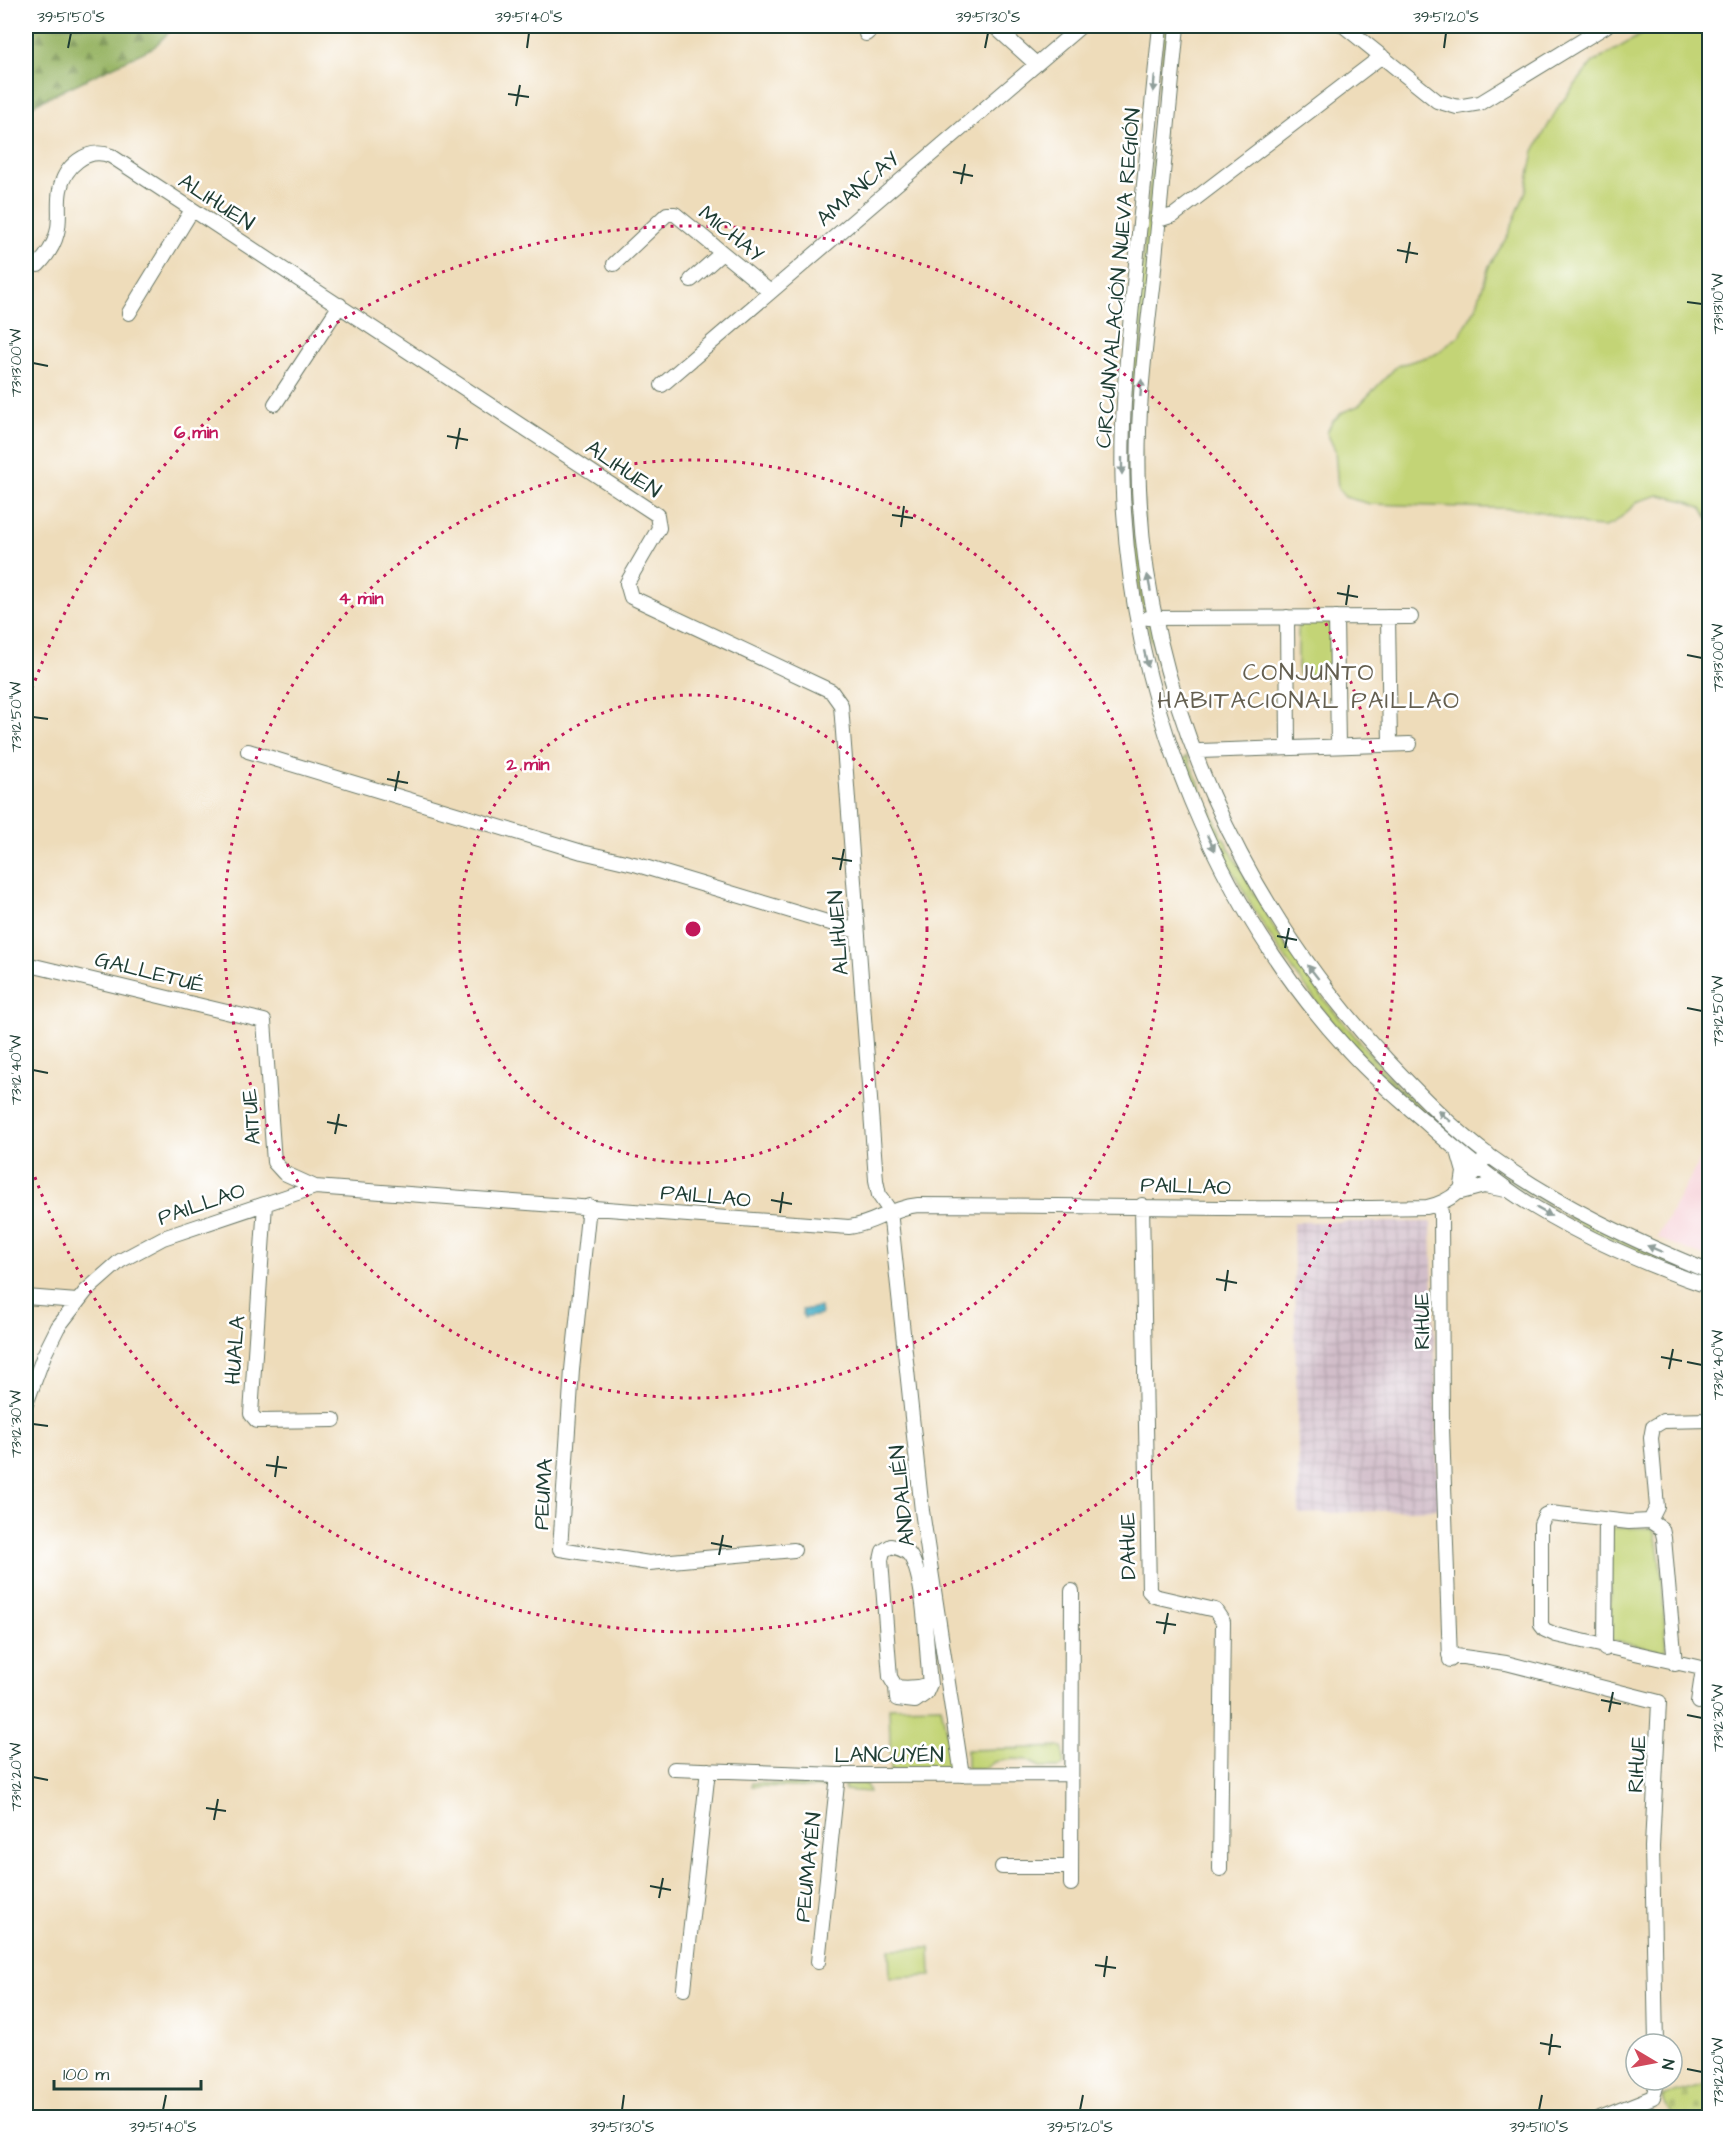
<svg xmlns="http://www.w3.org/2000/svg" width="1735" height="2143" font-family="'Architects Daughter',sans-serif">
<style>
.built{fill:#f6cfd6}
.industrial{fill:url(#industrial-grid)}
.grass{fill:url(#grass-tufts);stroke:#718855;stroke-width:1.5}
.forest{fill:url(#forest-firs);stroke:#5c7a4e;stroke-width:1.5}
.cemetery{fill:url(#cemetery-stones);stroke:#718855;stroke-width:1.5}
.park{fill:#c3d476;stroke:#718855;stroke-width:1.5}
.water{fill:url(#water-ripples);stroke:#33767d;stroke-width:1.5}
.lines{fill:none;stroke-linecap:round;stroke-linejoin:round}
.minor-casing{stroke:#677563;stroke-width:16}
.minor{stroke:#fff;stroke-width:14}
.oneway{fill:#8f9e9a}
.ticks{fill:none;stroke:#1f3d34;stroke-width:2}
.ring{fill:none;stroke:#c2185b;stroke-width:3;stroke-dasharray:3 6}
.labels{text-anchor:middle;stroke-width:5;stroke-linejoin:round;paint-order:stroke}
.street-label{font-size:22px;fill:#1f3d34;stroke:#fff}
.neighbourhood-label{font-size:24px;letter-spacing:1.5px;fill:#645f50;stroke:#fff}
.centre{fill:#c2185b;stroke:#fff;stroke-width:3}
.ring-label{font-size:18px;text-anchor:middle;font-weight:bold;fill:#c2185b;stroke:#fff;stroke-width:5;stroke-linejoin:round;paint-order:stroke}
.neatline{fill:none;stroke:#1f3d34;stroke-width:2}
.ticks-label{font-size:15px;text-anchor:middle;fill:#1f3d34}
</style>
<defs>
<pattern id="industrial-grid" width="8" height="8" patternUnits="userSpaceOnUse" patternTransform="scale(1.5)"><rect width="8" height="8" fill="#d1bdc9"/><path d="M0 4h8M4 0v8" fill="none" stroke="#b3a3ad"/></pattern>
<pattern id="grass-tufts" width="24" height="20" patternUnits="userSpaceOnUse" patternTransform="scale(1.5)"><rect width="24" height="20" fill="#c3d476"/><path d="M3 7l-1-3M5 7V3M7 7l1-3M15 17l-1-3M17 17v-4M19 17l1-3" fill="none" stroke="#a7b767"/></pattern>
<pattern id="forest-firs" width="22" height="20" patternUnits="userSpaceOnUse" patternTransform="scale(1.5)"><rect width="22" height="20" fill="#9ab667"/><path d="M5 1l3.5 6h-7zM16 11l3.5 6h-7z" fill="#7d9556"/></pattern>
<pattern id="cemetery-stones" width="16" height="16" patternUnits="userSpaceOnUse" patternTransform="scale(1.5)"><rect width="16" height="16" fill="#c3d476"/><path d="M2 7V4a2 2 0 0 1 4 0v3zM10 15v-3a2 2 0 0 1 4 0v3z" fill="#a7b767"/></pattern>
<pattern id="water-ripples" width="26" height="14" patternUnits="userSpaceOnUse" patternTransform="scale(1.5)"><rect width="26" height="14" fill="#47aec6"/><path d="M2 4q2-2 4 0t4 0M15 11q2-2 4 0t4 0" fill="none" stroke="#3b8fa2"/></pattern>
</defs>
<rect width="100%" height="100%" fill="#fff"/>
<filter id="ink" filterUnits="userSpaceOnUse"><feTurbulence type="fractalNoise" baseFrequency=".0167" numOctaves="2"/><feDisplacementMap in="SourceGraphic" scale="12" xChannelSelector="R" yChannelSelector="G"/><feConvolveMatrix kernelMatrix="1 2 1 2 8 2 1 2 1" color-interpolation-filters="sRGB"/></filter>
<filter id="wash" filterUnits="userSpaceOnUse"><feTurbulence type="fractalNoise" baseFrequency=".008" numOctaves="4" result="noise"/><feDisplacementMap in="SourceGraphic" scale="24" xChannelSelector="R" yChannelSelector="G"/><feGaussianBlur stdDeviation="1.35" result="paint"/><feColorMatrix in="noise" values="0 0 0 0 0 0 0 0 0 0 0 0 0 0 0 0 0 1.4 0 .05"/><feComposite in="paint" operator="in"/></filter>
<g filter="url(#wash)">
<rect width="100%" height="100%" fill="#eedcba"/>
<path class="built" d="M1709,1143V1258L1657,1238Z"/>
<path class="industrial" d="M1293,1222H1431L1439,1509L1299,1514Z"/>
<path class="grass" d="M1165,26H1172L1137,396L1149,611L1144,613L1136,578L1128,487L1130,392Z
M1151,621L1185,742L1184,744H1179L1178,740L1147,624Z
M1187,756L1220,832L1277,933L1326,1002L1397,1086L1427,1113L1424,1116C1395,1087 1365,1059 1338,1028C1271,949 1220,857 1182,761Z
M1493,1166L1563,1215L1582,1220L1623,1241L1698,1272L1701,1277C1624,1251 1555,1216 1491,1167Z
M1063,1747L1064,1764L1060,1768H1042L1026,1760L1014,1759L994,1762L986,1768H967V1750Z
M752,1783L821,1785L823,1788L752,1786Z
M844,1785L866,1784L869,1792L844,1790Z"/>
<path class="forest" d="M26,26H175L154,47L26,108Z"/>
<path class="cemetery" d="M1709,2083V2117H1674L1661,2097Z"/>
<path class="park" d="M1656,26H1709V520L1702,508L1686,501L1659,495L1639,501L1613,524L1604,527L1589,526L1542,512L1523,509L1370,504L1345,497L1338,489L1335,450L1327,433L1332,422L1343,412L1358,406L1397,366L1436,354L1460,335L1476,308L1489,266L1507,237L1526,191L1534,151L1559,106L1592,63Z
M1303,621H1331V675L1298,674V625Z
M1610,1528H1650L1655,1531L1662,1575L1666,1652L1610,1640Z
M941,1706L952,1761L949,1770L891,1773L889,1707Z
M930,1948L931,1976L890,1978L889,1949Z"/>
<path class="water" d="M820,1307L821,1315L804,1318L802,1310Z"/>
</g>
<g filter="url(#ink)">
<g class="lines">
<defs>
<path id="minor" d="M994,26L1036,64
M1160,26C1152,101 1145,177 1137,253C1129,339 1118,425 1124,512C1136,708 1216,907 1349,1051C1372,1076 1397,1098 1422,1119C1457,1151 1495,1183 1536,1208C1591,1241 1649,1266 1710,1287
M1177,26C1169,110 1161,195 1153,279C1145,349 1136,418 1139,488C1148,701 1243,905 1387,1060C1419,1094 1454,1130 1491,1157C1559,1206 1632,1240 1710,1272
M1344,26L1437,101L1457,107L1480,103L1606,26
M866,34L875,26
M1158,220L1174,215L1382,56
M614,264L667,214H675L769,291
M38,265C47,256 54,245 57,233C61,219 57,205 60,190C64,167 87,146 111,156L657,515L659,528L627,583L631,597L831,691L841,705L876,1180L879,1195L890,1211L922,1511L962,1775
M691,280L722,253
M129,313L192,210
M662,385L1081,26
M275,404L340,305
M1287,617L1288,748
M1336,617L1338,746
M1388,617L1390,745
M1148,618L1411,617
M248,751L582,852L638,865L857,931
M1200,751L1410,744
M26,964L264,1021L274,1162L284,1173L315,1187
M1458,1151L1464,1172L1461,1192L1484,1186L1506,1190
M265,1204L251,1414L257,1421L334,1420
M1142,1205L1149,1591L1154,1596L1215,1610L1223,1622L1220,1869
M1436,1205L1441,1212L1442,1428L1450,1660
M589,1206L572,1370L560,1549L649,1563L794,1550
M26,1297L77,1301
M26,1404L44,1355L58,1327L86,1291L120,1261L163,1238L315,1187L849,1227C874,1224 893,1207 918,1205C1088,1205 1257,1211 1427,1207C1460,1200 1469,1179 1488,1154
M1650,1521L1629,1522L1550,1513L1545,1515L1541,1524V1625L1545,1630L1556,1635L1710,1670
M1650,1521L1657,1507L1651,1438L1653,1427L1663,1421L1710,1420
M1650,1521L1662,1529L1664,1538L1675,1664
M1605,1649L1606,1520
M1449,1655L1506,1663L1659,1702L1652,1847L1656,2044
M896,1687L897,1699L915,1701L926,1693L930,1684C926,1652 926,1583 911,1557C907,1550 899,1548 891,1546L883,1551L881,1560L890,1677L896,1687C909,1689 918,1688 930,1684
M1698,1702L1703,1669
M674,1769L838,1775L1071,1774
M1002,1867H1071
M1071,1884L1072,1591
M818,1962L838,1775
M684,1989L708,1770
M1600,2118L1653,2097L1658,2080"/>
</defs>
<use href="#minor" class="minor-casing"/>
<use href="#minor" class="minor"/>
</g>
<defs><path id="oneway-solid" d="M-6-.8H1V-3.2L6.5 0L1 3.2V.8H-6Z" transform="scale(1.5)"/></defs>
<g class="oneway">
<use href="#oneway-solid" transform="translate(1154 84) rotate(95)"/>
<use href="#oneway-solid" transform="translate(1141 388) rotate(-86)"/>
<use href="#oneway-solid" transform="translate(1122 466) rotate(90)"/>
<use href="#oneway-solid" transform="translate(1149 583) rotate(-101)"/>
<use href="#oneway-solid" transform="translate(1146 659) rotate(77)"/>
<use href="#oneway-solid" transform="translate(1211 843) rotate(64)"/>
<use href="#oneway-solid" transform="translate(1313 972) rotate(-128)"/>
<use href="#oneway-solid" transform="translate(1444 1116) rotate(-140)"/>
<use href="#oneway-solid" transform="translate(1544 1212) rotate(29)"/>
<use href="#oneway-solid" transform="translate(1655 1249) rotate(-157)"/>
</g>
</g>
<path class="ticks" d="M68,48L71,33M527,48L529,33M985,48L988,33M1444,48L1446,33M508,94L529,97M516,106L520,85M953,172L973,176M961,184L965,164M1397,250L1418,254M1406,263L1410,242M1687,302L1702,304M33,363L48,366M447,436L468,440M456,449L460,428M892,515L913,518M901,527L904,506M1337,593L1358,597M1346,605L1349,585M1687,655L1702,658M33,717L48,719M387,779L408,783M395,791L399,771M832,858L852,861M840,870L844,849M1277,936L1297,940M1285,948L1289,928M1687,1008L1702,1011M33,1070L48,1073M327,1122L347,1126M335,1134L339,1114M771,1200L792,1204M780,1213L783,1192M1216,1279L1237,1283M1225,1291L1228,1270M1661,1357L1682,1361M1687,1362L1702,1365M1669,1369L1673,1349M33,1424L48,1426M266,1465L287,1468M275,1477L278,1456M711,1543L732,1547M719,1555L723,1535M1156,1622L1176,1625M1164,1634L1168,1613M1601,1700L1621,1704M1609,1712L1613,1692M1687,1715L1702,1718M33,1777L48,1780M206,1808L226,1811M214,1820L218,1799M650,1886L671,1890M659,1898L663,1878M1095,1965L1116,1968M1104,1977L1107,1956M1540,2043L1561,2047M1549,2055L1552,2034M1687,2069L1702,2072M163,2110L166,2095M622,2110L624,2095M1080,2110L1083,2095M1539,2110L1542,2095"/>
<g class="ring">
<circle cx="693" cy="929" r="234"/>
<circle cx="693" cy="929" r="469"/>
<path d="M26 706A703 703 0 1 1 26 1152"/>
</g>
<g class="labels">
<g class="street-label">
<text transform="translate(857 188) rotate(-41)" y="8">AMANCAY</text>
<text transform="translate(217 201) rotate(33)" y="8">ALIHUEN</text>
<text transform="translate(732 233) rotate(39)" y="8">MICHAY</text>
<text transform="translate(1117 278) rotate(-85)" y="8">CIRCUNVALACIÓN NUEVA REGIÓN</text>
<text transform="translate(624 468) rotate(34)" y="8">ALIHUEN</text>
<text transform="translate(837 933) rotate(-94)" y="8">ALIHUEN</text>
<text transform="translate(150 971) rotate(14)" y="8">GALLETUÉ</text>
<text transform="translate(250 1117) rotate(-94)" y="8">AITUE</text>
<text transform="translate(1186 1185) rotate(2)" y="8">PAILLAO</text>
<text transform="translate(706 1195) rotate(5)" y="8">PAILLAO</text>
<text transform="translate(201 1203) rotate(-19)" y="8">PAILLAO</text>
<text transform="translate(1421 1321) rotate(-90)" y="8">RIHUE</text>
<text transform="translate(234 1350) rotate(-86)" y="8">HUALA</text>
<text transform="translate(542 1494) rotate(-87)" y="8">PEUMA</text>
<text transform="translate(901 1496) rotate(-96)" y="8">ANDALIÉN</text>
<text transform="translate(1127 1546) rotate(-91)" y="8">DAHUE</text>
<text x="889" y="1762">LANCUYÉN</text>
<text transform="translate(1636 1764) rotate(-86)" y="8">RIHUE</text>
<text transform="translate(807 1867) rotate(-84)" y="8">PEUMAYÉN</text>
</g>
<g class="neighbourhood-label">
<text x="1309" y="680">CONJUNTO<tspan x="1309" dy="28">HABITACIONAL PAILLAO</tspan></text>
</g>
</g>
<circle cx="693" cy="929" r="9" class="centre"/>
<g class="ring-label">
<text x="196" y="438">6 min</text>
<text x="361" y="604">4 min</text>
<text x="528" y="770">2 min</text>
</g>
<rect width="1735" height="2143" fill="none" stroke="#fff" stroke-width="66"/>
<g transform="translate(1654 2062) rotate(100)"><circle r="28" fill="#ffffff" stroke="#a5b1ae" stroke-width="1.5"/>
<path d="M0-4.5L10 22L0 15L-10 22Z" fill="#d1495b"/>
<text y="-9" font-size="16" font-weight="bold" text-anchor="middle" fill="#1f3d34">N</text>
</g>
<path d="M54 2080v9h147v-9" fill="none" stroke="#1f3d34" stroke-width="3"/>
<text x="63" y="2080" font-size="18" fill="#1f3d34" stroke="#ffffff" stroke-width="4.5" paint-order="stroke">100 m</text>
<rect x="33" y="33" width="1669" height="2077" class="neatline"/>
<g class="ticks-label">
<text x="71" y="22">39°51'50"S</text>
<text x="529" y="22">39°51'40"S</text>
<text x="988" y="22">39°51'30"S</text>
<text x="1446" y="22">39°51'20"S</text>
<text transform="translate(1718 304) rotate(-90)" y="5">73°13'10"W</text>
<text transform="translate(16 363) rotate(-90)" y="5">73°13'00"W</text>
<text transform="translate(1718 658) rotate(-90)" y="5">73°13'00"W</text>
<text transform="translate(16 717) rotate(-90)" y="5">73°12'50"W</text>
<text transform="translate(1718 1011) rotate(-90)" y="5">73°12'50"W</text>
<text transform="translate(16 1070) rotate(-90)" y="5">73°12'40"W</text>
<text transform="translate(1718 1365) rotate(-90)" y="5">73°12'40"W</text>
<text transform="translate(16 1424) rotate(-90)" y="5">73°12'30"W</text>
<text transform="translate(1718 1718) rotate(-90)" y="5">73°12'30"W</text>
<text transform="translate(16 1777) rotate(-90)" y="5">73°12'20"W</text>
<text transform="translate(1718 2072) rotate(-90)" y="5">73°12'20"W</text>
<text x="163" y="2132">39°51'40"S</text>
<text x="622" y="2132">39°51'30"S</text>
<text x="1080" y="2132">39°51'20"S</text>
<text x="1539" y="2132">39°51'10"S</text>
</g>
</svg>
